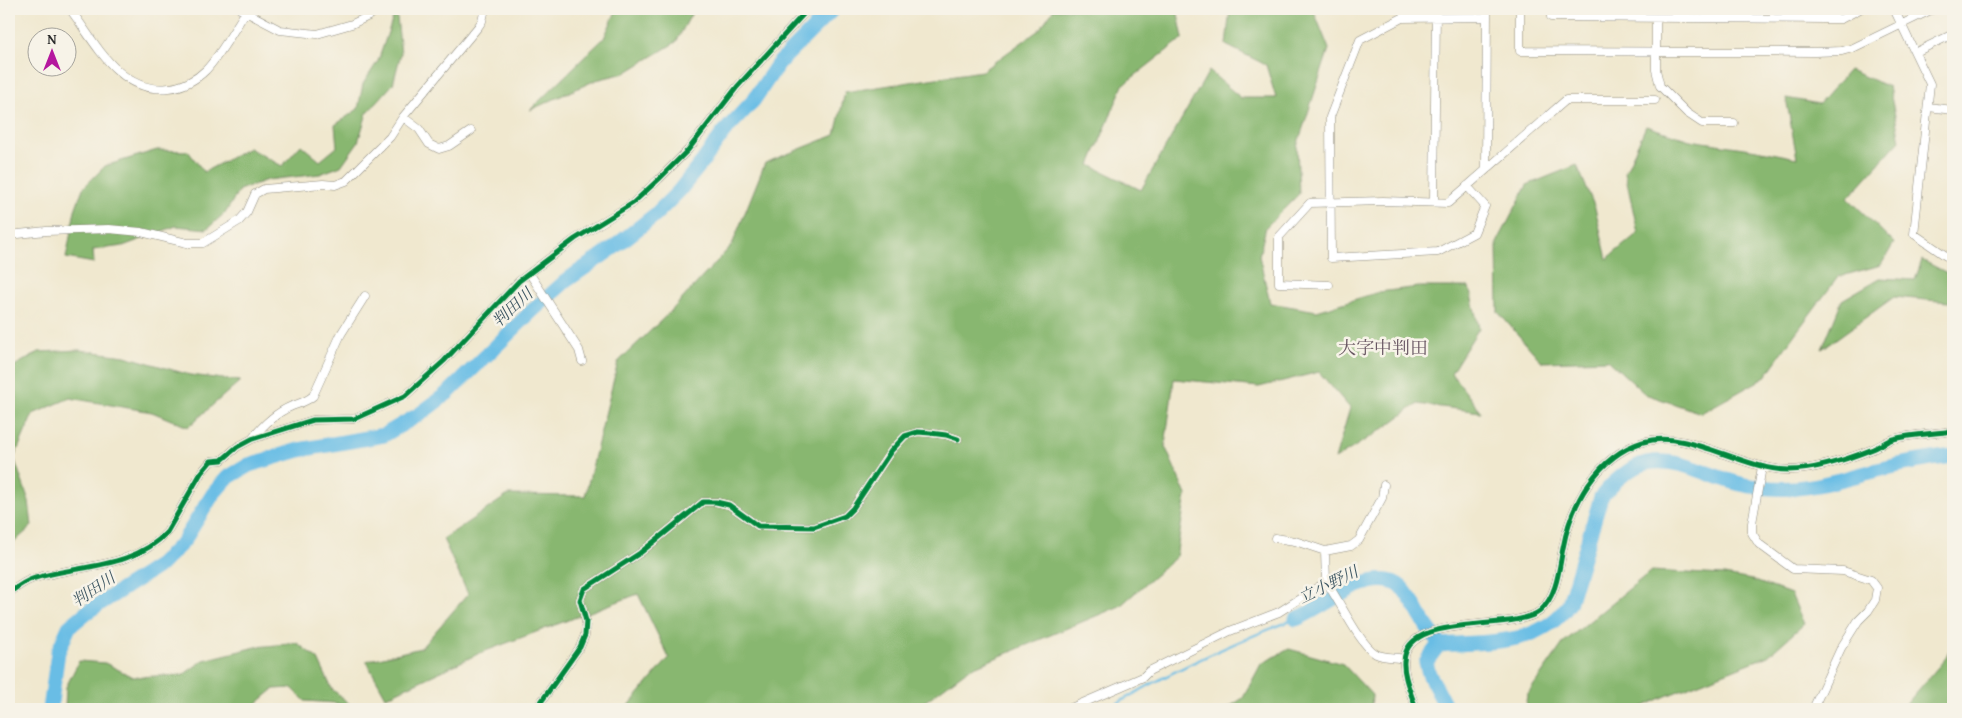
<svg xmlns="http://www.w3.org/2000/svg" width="1962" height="718" font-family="'Gentium Book Plus','Noto Serif JP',serif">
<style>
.forest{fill:#88b770;stroke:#5a714e}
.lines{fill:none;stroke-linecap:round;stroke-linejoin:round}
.stream{stroke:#69bde5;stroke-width:2.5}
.river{stroke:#69bde5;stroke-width:15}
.street-casing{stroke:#8e8a7d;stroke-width:9}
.street{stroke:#fff;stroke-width:8}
.cycleway-casing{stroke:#f7f3e8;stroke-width:8}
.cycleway{stroke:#00873e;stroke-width:5}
.labels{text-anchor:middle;stroke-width:5;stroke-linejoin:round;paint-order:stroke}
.water-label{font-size:16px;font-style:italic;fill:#3e5763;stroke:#f7f3e8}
.quarter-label{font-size:18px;fill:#685662;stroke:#f7f3e8}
</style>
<rect width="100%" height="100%" fill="#f7f3e8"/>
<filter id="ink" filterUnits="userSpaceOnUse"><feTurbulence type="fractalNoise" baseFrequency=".02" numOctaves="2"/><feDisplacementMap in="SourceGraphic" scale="10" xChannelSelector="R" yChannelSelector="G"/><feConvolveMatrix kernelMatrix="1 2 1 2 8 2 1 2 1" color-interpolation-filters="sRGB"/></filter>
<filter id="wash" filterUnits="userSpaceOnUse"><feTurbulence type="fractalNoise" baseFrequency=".0096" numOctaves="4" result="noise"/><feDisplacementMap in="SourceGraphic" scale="20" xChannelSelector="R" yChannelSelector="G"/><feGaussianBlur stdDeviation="1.12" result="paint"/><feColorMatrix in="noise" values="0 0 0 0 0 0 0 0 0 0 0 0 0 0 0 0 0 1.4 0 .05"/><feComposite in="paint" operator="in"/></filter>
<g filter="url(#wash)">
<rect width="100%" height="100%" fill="#f0e8cf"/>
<path class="forest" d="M396,9L401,53L393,84L367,113L358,142L341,166L320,174L267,180L239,190L226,212L207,229L176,226L123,246L93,250L94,263L66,258L75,210L83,188L105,166L157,150L188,151L204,172L249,148L282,166L301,145L320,161L337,147L335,125L358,109L363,84L378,61Z
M617,9H694L676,42L625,73L596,80L530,110L604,38Z
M1054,9H1177L1183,38L1123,85L1090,165L1141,190L1209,71L1241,98H1276L1266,65L1226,45L1230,9H1313L1329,49L1297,146L1299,194L1266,227L1259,256L1270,303L1317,311L1379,292L1419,287H1469L1479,328L1451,373L1481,412L1417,404L1383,429L1335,459L1350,408L1319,372L1259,387L1174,379L1165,446L1186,495L1176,557L1120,606L967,670L915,709H626L669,658L638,594L480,653L386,697L366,661L421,648L468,594L443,539L508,495L585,496L618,362L672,310L732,245L765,163L835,135L845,92L982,71L1039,30Z
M1849,70L1889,87L1900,140L1848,198L1894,243L1881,265L1838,277L1795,334L1764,378L1701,413L1645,394L1608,360L1542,362L1498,312L1497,243L1527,185L1577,165L1595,208L1607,259L1638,233L1625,173L1646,126L1690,140L1757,150L1797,158L1786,98L1819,104Z
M1922,260L1953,276V301L1949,302L1894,297L1822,349L1842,300L1880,278L1915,280Z
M79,350L125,356L190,375L240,381L188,427L152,412L70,398L33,414L14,458L29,501L32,526L9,547V369L39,352Z
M1651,571L1724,575L1752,580L1791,594L1804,624L1768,656L1666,696L1638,709H1525L1527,695L1564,642Z
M1953,642V709H1902L1945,659Z
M297,643L318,659L332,689L353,707L335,703L305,701L292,688L274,689L250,709H65L66,687L79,661L105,663L133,677L183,675L204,660L256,647Z
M1289,649L1343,664L1372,695L1371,709H1226L1243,698L1261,664Z"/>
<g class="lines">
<path class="stream" d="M1108,709C1167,673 1231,643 1296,619"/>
<path class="river" d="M1296,619C1323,609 1365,570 1395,583C1401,585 1406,592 1409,597C1415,604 1418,613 1423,620C1428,629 1435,637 1441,645
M1441,645C1486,641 1541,647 1569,604L1601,497C1613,482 1633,463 1653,462C1685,459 1714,479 1745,485C1753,487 1762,487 1771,488C1810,491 1845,478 1882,469C1906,463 1929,459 1953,456
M1441,645L1437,647L1426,662L1429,674L1447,709
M50,709L58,652L69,627L87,612L160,565L183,542L213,494L227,478L249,465L299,450L384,435L420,414L449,392L532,311L567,280L613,248L655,215L679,191L703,161L724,132L753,101L778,64L833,9"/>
</g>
</g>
<g filter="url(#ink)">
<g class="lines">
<defs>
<path id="street" d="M70,9C95,42 120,95 169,88C182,87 196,80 206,70C221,54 233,31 245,13
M240,9L280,30L317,34L352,24L369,16L377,9
M1520,9V51L1815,52L1842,51L1853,48L1933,9
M1551,9V17L1824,19H1841L1860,9
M1894,9L1930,84L1914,234L1946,256L1953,258
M1656,19V70L1660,86L1687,113L1702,123H1734
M1916,52L1953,34
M1928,107L1953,110
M403,117L419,129L429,144L439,149L449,146L471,131
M1486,169L1487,9
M1467,186L1485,206L1474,233L1438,252L1331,258L1330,117L1360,40L1402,18L1487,17
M1434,202L1436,9
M9,235L46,231L109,229L141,232L187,243H203L239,221L247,212L255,194L264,189L323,184L335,185L346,181L390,137L403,117L478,27L482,21L485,9
M530,274L579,350L582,361
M1329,285L1279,283V237L1310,203L1383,201L1448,203L1566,100H1655
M252,439C263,425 275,413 292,406C300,403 306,402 313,396L341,334L365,296
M1762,467L1752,523V533L1759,544L1793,569L1843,571L1871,580L1877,588L1875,600L1868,611L1858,621L1841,648L1813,709
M1275,538L1295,541L1325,551L1351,546L1359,540L1382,498L1384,485
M1325,551L1326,582
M9,593C16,588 23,582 32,579C76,565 134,569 167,532L201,473L211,461L222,460L237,447L252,439L313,420L354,419L405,396L444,361L519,281L575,239L633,203L659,179L688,150L737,87L808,9
M536,709L580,647L585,635L586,621L580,600L584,589L640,553L703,502H716L729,505L758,526L814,527L845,516L853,508L891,451L905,436L918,432L930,433L946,435L958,439
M1069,709L1143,677L1149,671L1230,631L1279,612L1326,582C1339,599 1359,644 1376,654C1384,658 1395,657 1404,659
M1416,709C1412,695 1403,677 1404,662C1405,611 1513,633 1540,611C1557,596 1559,569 1563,548C1571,504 1597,456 1643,442C1686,428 1742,470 1789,470C1816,470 1848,459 1873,449C1880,446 1886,441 1893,439C1913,434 1933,434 1953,431"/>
</defs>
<use href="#street" class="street-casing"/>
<use href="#street" class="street"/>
<defs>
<path id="cycleway" d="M9,593C16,588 23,582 32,579C76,565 134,569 167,532L201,473L211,461L222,460L237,447L252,439L313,420L354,419L405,396L444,361L519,281L575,239L633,203L659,179L688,150L737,87L808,9
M536,709L580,647L585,635L586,621L580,600L584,589L640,553L703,502H716L729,505L758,526L814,527L845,516L853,508L891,451L905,436L918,432L930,433L946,435L958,439
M1416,709C1412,695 1403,677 1404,662C1405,611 1513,633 1540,611C1557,596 1559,569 1563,548C1571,504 1597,456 1643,442C1686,428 1742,470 1789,470C1816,470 1848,459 1873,449C1880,446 1886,441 1893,439C1913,434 1933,434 1953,431"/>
</defs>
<use href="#cycleway" class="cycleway-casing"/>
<use href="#cycleway" class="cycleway"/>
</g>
</g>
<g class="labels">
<g class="water-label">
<text transform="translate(512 307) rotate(-43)" y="6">判田川</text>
<text transform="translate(1328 584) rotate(-26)" y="6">立小野川</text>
<text transform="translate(93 589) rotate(-34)" y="6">判田川</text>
</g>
<g class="quarter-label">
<text x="1383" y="354">大字中判田</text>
</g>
</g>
<rect width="1962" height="718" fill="none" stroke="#f7f3e8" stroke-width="30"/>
<g transform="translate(52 52)"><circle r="24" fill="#f7f3e8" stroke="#a5a39c"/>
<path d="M0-4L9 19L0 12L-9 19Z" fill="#b5179e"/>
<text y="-8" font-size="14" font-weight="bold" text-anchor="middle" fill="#2b2b2b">N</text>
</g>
</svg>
